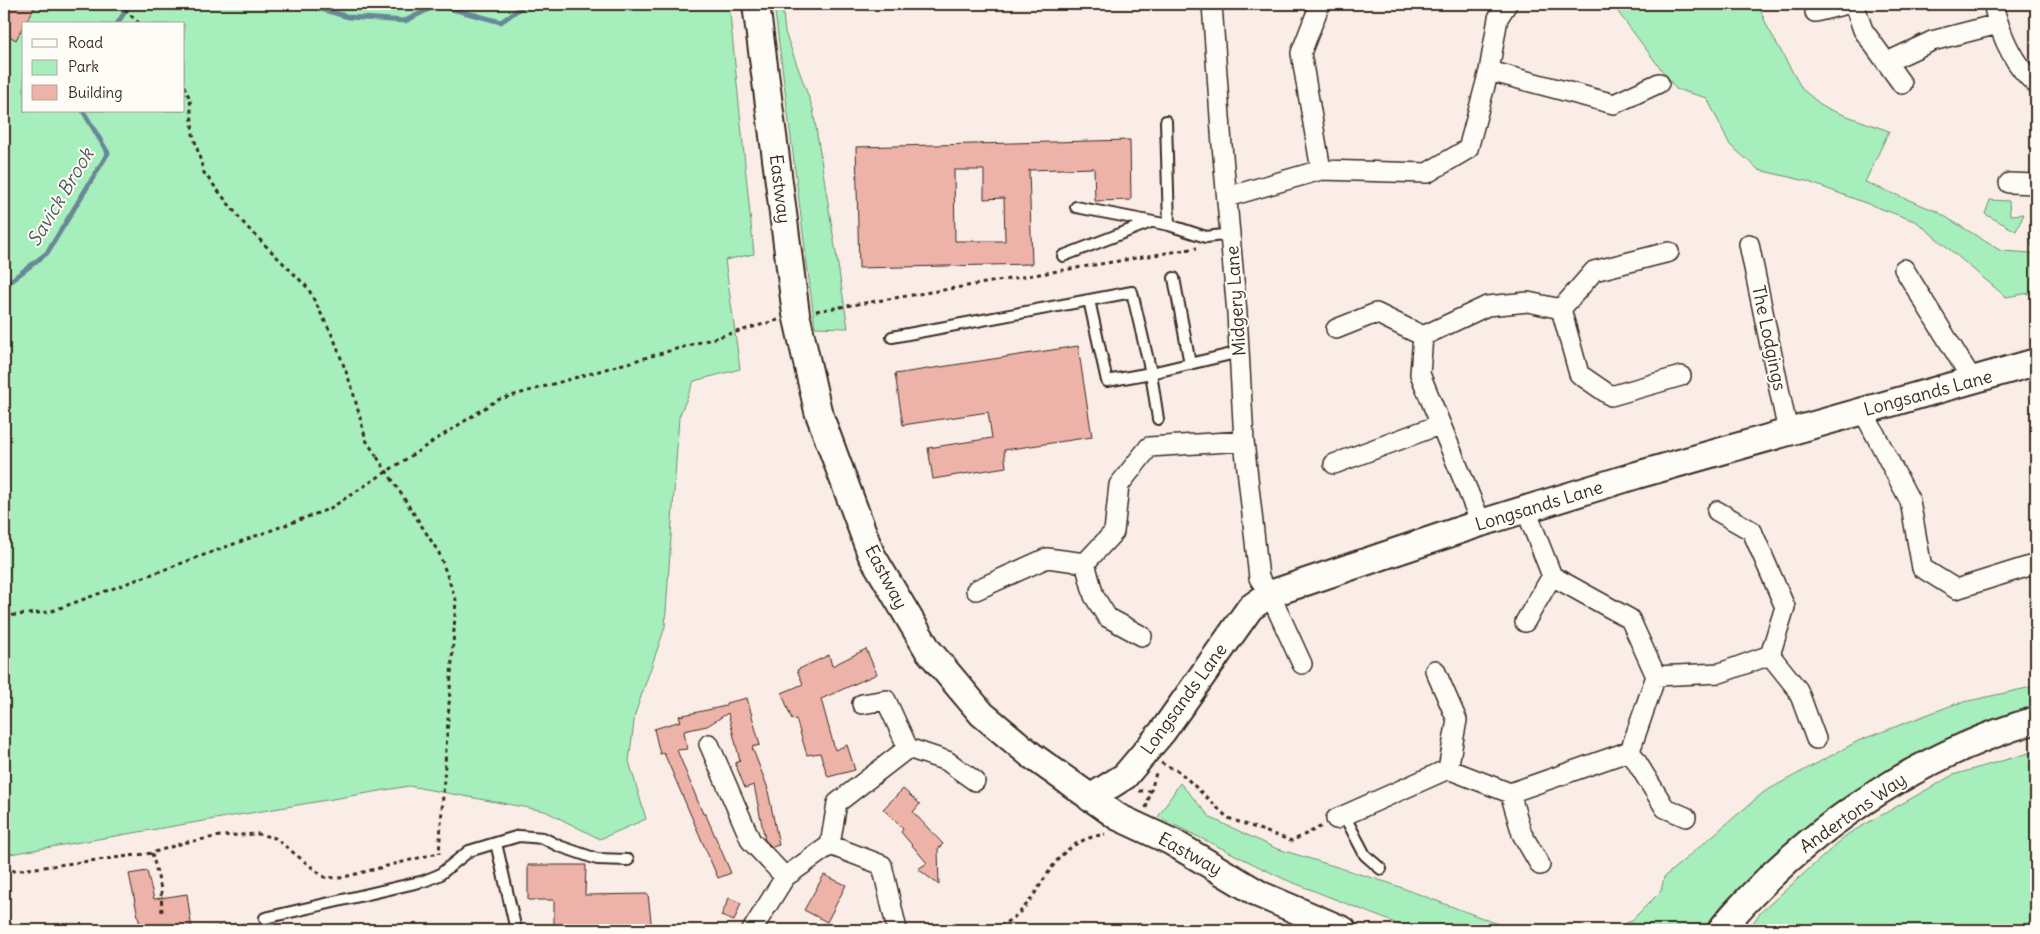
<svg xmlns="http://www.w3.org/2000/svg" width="2040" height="934" font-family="Delius,sans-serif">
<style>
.green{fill:#a6efbd;stroke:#708c6e;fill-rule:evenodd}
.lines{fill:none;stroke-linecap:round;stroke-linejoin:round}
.stream{stroke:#698897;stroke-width:5}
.building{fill:#edb3a9;stroke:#3b2a1e;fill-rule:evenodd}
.lane-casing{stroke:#3b2a1e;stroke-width:14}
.street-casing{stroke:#3b2a1e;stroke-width:22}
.secondary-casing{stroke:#3b2a1e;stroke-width:30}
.path{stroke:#3b2a1e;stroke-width:3;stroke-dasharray:4 4;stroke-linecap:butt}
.lane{stroke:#fdfcf7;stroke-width:10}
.street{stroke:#fdfcf7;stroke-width:19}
.secondary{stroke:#fdfcf7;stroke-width:26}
.path-bridge{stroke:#3b2a1e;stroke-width:3;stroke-dasharray:4 4;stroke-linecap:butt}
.labels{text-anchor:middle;stroke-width:4;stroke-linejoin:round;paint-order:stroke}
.street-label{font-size:18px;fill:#3b2a1e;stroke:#fdfcf7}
.water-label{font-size:19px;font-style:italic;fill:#52595b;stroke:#fdfcf7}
</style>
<rect width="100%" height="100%" fill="#faede7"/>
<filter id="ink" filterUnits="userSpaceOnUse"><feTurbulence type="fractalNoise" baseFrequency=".02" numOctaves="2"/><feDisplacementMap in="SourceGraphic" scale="10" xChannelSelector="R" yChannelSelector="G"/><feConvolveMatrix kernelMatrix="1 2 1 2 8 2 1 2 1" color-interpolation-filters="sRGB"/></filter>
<g filter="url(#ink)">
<path class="green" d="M4,4H729L754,254L725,260L740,369L694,381L679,417L665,627L635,714L629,761L646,819L600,839L545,811L409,786L4,855ZM24,24H184V111H24Z
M774,4H782L785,32L813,109L848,328L815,327Z
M1612,4H1758L1767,26L1802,89L1825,108L1889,131L1865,182L1936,211L2001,251L2032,253L2036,275V292L2006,297L1917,222L1806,181L1759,170L1730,145L1707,98L1676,89Z
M1990,200L2009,201L2010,215L2024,214L2016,231L1985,214Z
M2036,230V250L2031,245L2029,232Z
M2036,686V708L1979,727L1855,790L1787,842L1722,905L1703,930H1612L1631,921L1661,891L1664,877L1764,792L1858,741L1955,704Z
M2036,751V930H1748L1760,913L1848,834L1953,775Z
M1180,783L1211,818L1275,848L1389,883L1509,928L1519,930H1413L1284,879L1158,817Z"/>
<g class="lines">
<path class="stream" d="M303,4L349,17L405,21L437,5L501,22L526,4
M117,24L130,4
M4,286L47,253L108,153L83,111"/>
</g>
<path class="building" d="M4,4H37L25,24H24L16,40L4,33Z
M1130,140L1131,200L1095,201L1094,168L1029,170L1032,264L859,268L856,147ZM954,170H984V199L1004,198L1005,241H955Z
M1078,346L1092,437L1004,450L1006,467L933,479L928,448L992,438L988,412L903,425L895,374Z
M866,649L877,674L821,699L835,750L847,745L855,770L828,777L820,753L807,755L796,719L792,720L782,693L803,684L797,670L829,655L832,666Z
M747,698L760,745L752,747L767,786L779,845L772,847L765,840L754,785L745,788L735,763L740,761L728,713L707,726L684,731L687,749L677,750L703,814L705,813L731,873L718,878L664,753L660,754L654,729L681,721L679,716L726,706V703Z
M903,789L920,804L913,812L943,844L938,849L939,885L918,869L927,863L901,832L903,829L883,809Z
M528,865H586L585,895L648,894L652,930H554V900H528Z
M147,871L154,899L187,894L192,930H141L129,874Z
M824,875L846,885L827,922L804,910Z
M729,898L741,903L734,921L721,916Z"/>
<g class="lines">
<defs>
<path id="lane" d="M1166,121L1169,225
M1076,207L1169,225L1206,237L1231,234
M1063,256L1151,222
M1174,278L1190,364
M1089,300L1107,381L1151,373L1240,352
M892,337L1132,292L1151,373L1158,419
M1344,815L1365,855L1381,869
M496,843L516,930
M265,918L424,881L439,875L469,851L519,836L543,838L559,846L597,859L628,860"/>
<path id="street" d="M1212,4L1222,145L1237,313L1244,441L1259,578L1270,594L1302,664
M1320,4L1301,53L1321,170
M1854,4L1863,30L1902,84
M1993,4C2000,33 2012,64 2036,84
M1815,12L1847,4
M1887,62L1932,41L1998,24
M1489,71L1614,104L1659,83
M2009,183L2036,184
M1227,197L1321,170L1427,173L1468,149L1489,71L1498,18L1507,4
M1749,244L1788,432
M1904,269L1973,381
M1561,309L1579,374L1611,396L1681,376
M1561,309L1594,271L1669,252
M1336,329L1376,313L1423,336
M1863,411L1910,501L1922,568L1956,589L2036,564
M1334,464L1439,425
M1481,523L1420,374L1423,336L1487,306L1528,302L1561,309
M1085,563L1094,596L1107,617L1142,636
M976,590L1047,558L1085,563L1114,532L1119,485L1149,447L1244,441
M1525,622L1552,576
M1770,655L1798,690L1816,739
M1435,670L1457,720L1448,769
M1656,676L1720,673L1770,655L1785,607L1752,531L1717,511
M862,704L886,700L908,748
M709,744L751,841L785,877
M1630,751L1665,808L1686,817
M1510,793L1522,834L1540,865
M1336,819L1448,769L1510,793L1630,751L1656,676L1630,619L1552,576L1526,510
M830,845L837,803L908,748L947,761L975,781
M752,930L785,877L830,845L882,865L897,930"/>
<path id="secondary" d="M756,4L796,314L818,411L871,554L928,650L982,714L1031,755L1118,817L1172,842L1261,895L1343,930
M1090,798L1125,776L1163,731L1250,608L1270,594L1481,523L1637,475L2036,362
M1721,930C1736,910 1755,892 1773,874C1847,804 1938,749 2036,720"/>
</defs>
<use href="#lane" class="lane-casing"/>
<use href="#street" class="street-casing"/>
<use href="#secondary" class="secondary-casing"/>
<path class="path" d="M119,4L140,24
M184,86L190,99L193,134L204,173L246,226L308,288L334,339L352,388L366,440L377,457
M816,311L1197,248
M391,478L439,553L456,600L439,854
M4,616L49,612L329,509L497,400L778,320
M1161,763L1180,772L1228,818L1292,841L1322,826
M1139,791H1151
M1146,808L1156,773
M152,853L161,889L162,914
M4,872L152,853L183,843L220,836L258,834L275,838L324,877L340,878L438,853
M193,930L247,924
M992,930C1001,925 1014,919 1021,911C1051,878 1053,843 1105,834"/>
<use href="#lane" class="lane"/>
<use href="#street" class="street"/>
<use href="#secondary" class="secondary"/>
<path class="path-bridge" d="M377,457L391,478"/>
</g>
</g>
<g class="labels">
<g class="street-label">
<text transform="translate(780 189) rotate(83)" y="6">Eastway</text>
<text transform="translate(1236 301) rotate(-94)" y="6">Midgery Lane</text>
<text transform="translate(1769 338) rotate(78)" y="6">The Lodgings</text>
<text transform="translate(1928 393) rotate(-15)" y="6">Longsands Lane</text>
<text transform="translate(1539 506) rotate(-17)" y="6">Longsands Lane</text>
<text transform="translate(886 577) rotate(62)" y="6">Eastway</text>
<text transform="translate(1184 699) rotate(-54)" y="6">Longsands Lane</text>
<text transform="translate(1853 813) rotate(-35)" y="6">Andertons Way</text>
<text transform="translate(1190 854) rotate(29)" y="6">Eastway</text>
</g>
<g class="water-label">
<text transform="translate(60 197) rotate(-59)" y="7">Savick Brook</text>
</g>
</g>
<rect width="2040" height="934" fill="none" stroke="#fdfcf7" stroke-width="20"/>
<rect x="10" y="10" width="2020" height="914" fill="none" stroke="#3b2a1e" stroke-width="2" filter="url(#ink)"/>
<rect x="22" y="22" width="162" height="90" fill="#fdfcf7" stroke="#afa8a0"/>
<rect x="32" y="39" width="25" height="8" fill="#fdfcf7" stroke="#afa8a0"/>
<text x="68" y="48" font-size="15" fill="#3b2a1e">Road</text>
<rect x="32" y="60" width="25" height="15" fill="#a6efbd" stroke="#afa8a0"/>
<text x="68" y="72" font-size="15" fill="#3b2a1e">Park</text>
<rect x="32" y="85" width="25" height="15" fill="#edb3a9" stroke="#afa8a0"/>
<text x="68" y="98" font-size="15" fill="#3b2a1e">Building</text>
</svg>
